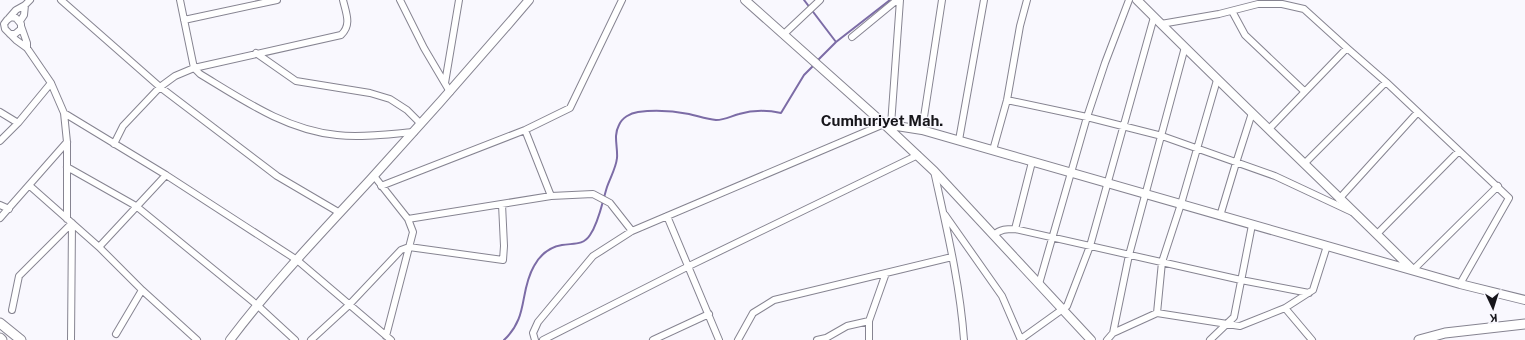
<svg xmlns="http://www.w3.org/2000/svg" width="1525" height="340" font-family="'Public Sans',sans-serif">
<style>
.lines{fill:none;stroke-linecap:round;stroke-linejoin:round}
.stream{stroke:#7c6ca6;stroke-width:2}
.minor-casing{stroke:#868491;stroke-width:8}
.tertiary-casing{stroke:#868491;stroke-width:10}
.secondary-casing{stroke:#868491;stroke-width:11}
.minor{stroke:#fff;stroke-width:6}
.tertiary{stroke:#fff;stroke-width:8}
.secondary{stroke:#fff;stroke-width:9}
.labels{text-anchor:middle;stroke-width:3;stroke-linejoin:round;paint-order:stroke}
.district-label{font-size:15px;font-weight:bold;fill:#16151a;stroke:#f9f8fe}
</style>
<rect width="100%" height="100%" fill="#f9f8fe"/>
<g class="lines">
<path class="stream" d="M804,0L836,42
M817,61L836,42L890,0
M504,340C529,317 519,292 534,266C540,255 550,247 562,245C573,243 583,246 590,235C599,222 602,203 607,187C610,178 616,168 617,158C618,147 613,136 619,125C622,118 630,113 638,112C654,110 673,111 689,114C698,116 707,119 716,120C725,120 731,116 739,114C753,110 767,110 781,113L804,75L814,65"/>
<defs>
<path id="minor" d="M61,0L160,87L277,176L340,213
M180,0L194,68L200,74C243,100 286,130 337,135C362,138 389,134 414,132
M400,0L424,48L450,92
M1232,11L1245,35L1304,91
M9,18L16,10L25,5L30,0
M184,20L277,0
M20,21L24,15L25,5
M1161,24L1219,14L1258,4H1282L1304,9L1347,48
M21,26L27,43V48
M10,34H15L21,29V24L16,18L11,17L7,20L4,24L5,29L16,40L27,48L51,83L64,113L67,142V219
M784,34L820,0
M852,37L897,0
M256,53L296,81L370,93L390,99L407,110L421,124
M445,83L459,0
M1007,100L1087,117L1162,136L1275,176L1352,212
M0,112L18,123
M64,113L166,175L297,260L391,340
M891,125L900,0
M1269,129L1347,48L1386,82L1509,198L1460,284
M525,130L551,196
M922,130L942,0
M959,140L984,0
M0,141L18,123L51,83
M114,144L123,126L160,87L175,76L194,68L341,35C352,25 346,13 343,0
M993,150L1007,100L1020,26L1027,0
M1305,163L1386,82
M67,167L136,206L257,305L295,340
M934,171C946,226 960,283 964,340
M374,176L408,219L413,232L386,336
M30,186L99,247L142,290L197,340
M381,186L525,130L570,108L622,0
M1339,199L1418,112
M0,205L9,209
M945,215L1002,296L1021,340
M667,216L719,340
M1220,216L1236,163L1252,113
M0,218L67,142
M408,219L551,196L593,194L610,203L632,231
M1015,229L1241,280L1309,293
M1377,234L1459,151
M994,235C1000,229 1007,229 1015,229L1032,162
M99,247L166,175
M1413,270L1498,186
M1039,284L1087,117L1105,63L1129,0
M1285,308L1312,340
M12,310L19,276L72,223
M1157,313L1162,262L1181,204L1217,80
M1113,333L1129,255L1185,47
M116,334L142,290
M1021,339L1067,306L1090,246L1154,17
M71,340L72,223
M311,340L349,305L401,250L409,247L503,260L504,246L502,204
M535,340L533,333L538,322L593,256L632,231L884,124
M543,340L689,266L918,155
M653,340L709,314
M738,340L753,313L774,300L952,257
M817,340L826,338L847,326L869,321
M869,340V321L886,273
M1107,340L1113,333L1157,313L1240,326L1285,308L1313,290L1327,246
M1210,340L1234,317L1252,225"/>
<path id="tertiary" d="M745,0L884,124L934,171L1091,340
M1137,0C1228,91 1321,179 1412,269
M884,124L922,130L1460,284L1525,300
M230,340C273,283 322,232 370,180C424,121 477,61 529,0"/>
<path id="secondary" d="M0,323L21,340
M0,338L2,340
M1419,340L1445,333L1525,324"/>
</defs>
<use href="#minor" class="minor-casing"/>
<use href="#tertiary" class="tertiary-casing"/>
<use href="#secondary" class="secondary-casing"/>
<use href="#minor" class="minor"/>
<use href="#tertiary" class="tertiary"/>
<use href="#secondary" class="secondary"/>
</g>
<g class="labels">
<g class="district-label">
<text x="882" y="126">Cumhuriyet Mah.</text>
</g>
</g>
<g transform="translate(1493 308) rotate(176)" stroke="#f9f8fe" stroke-width="3" paint-order="stroke">
<path d="M0-3L7 15L0 10L-7 15Z" fill="#16151a"/>
<text y="-6" font-size="11" font-weight="bold" text-anchor="middle" fill="#16151a">K</text>
</g>
</svg>
